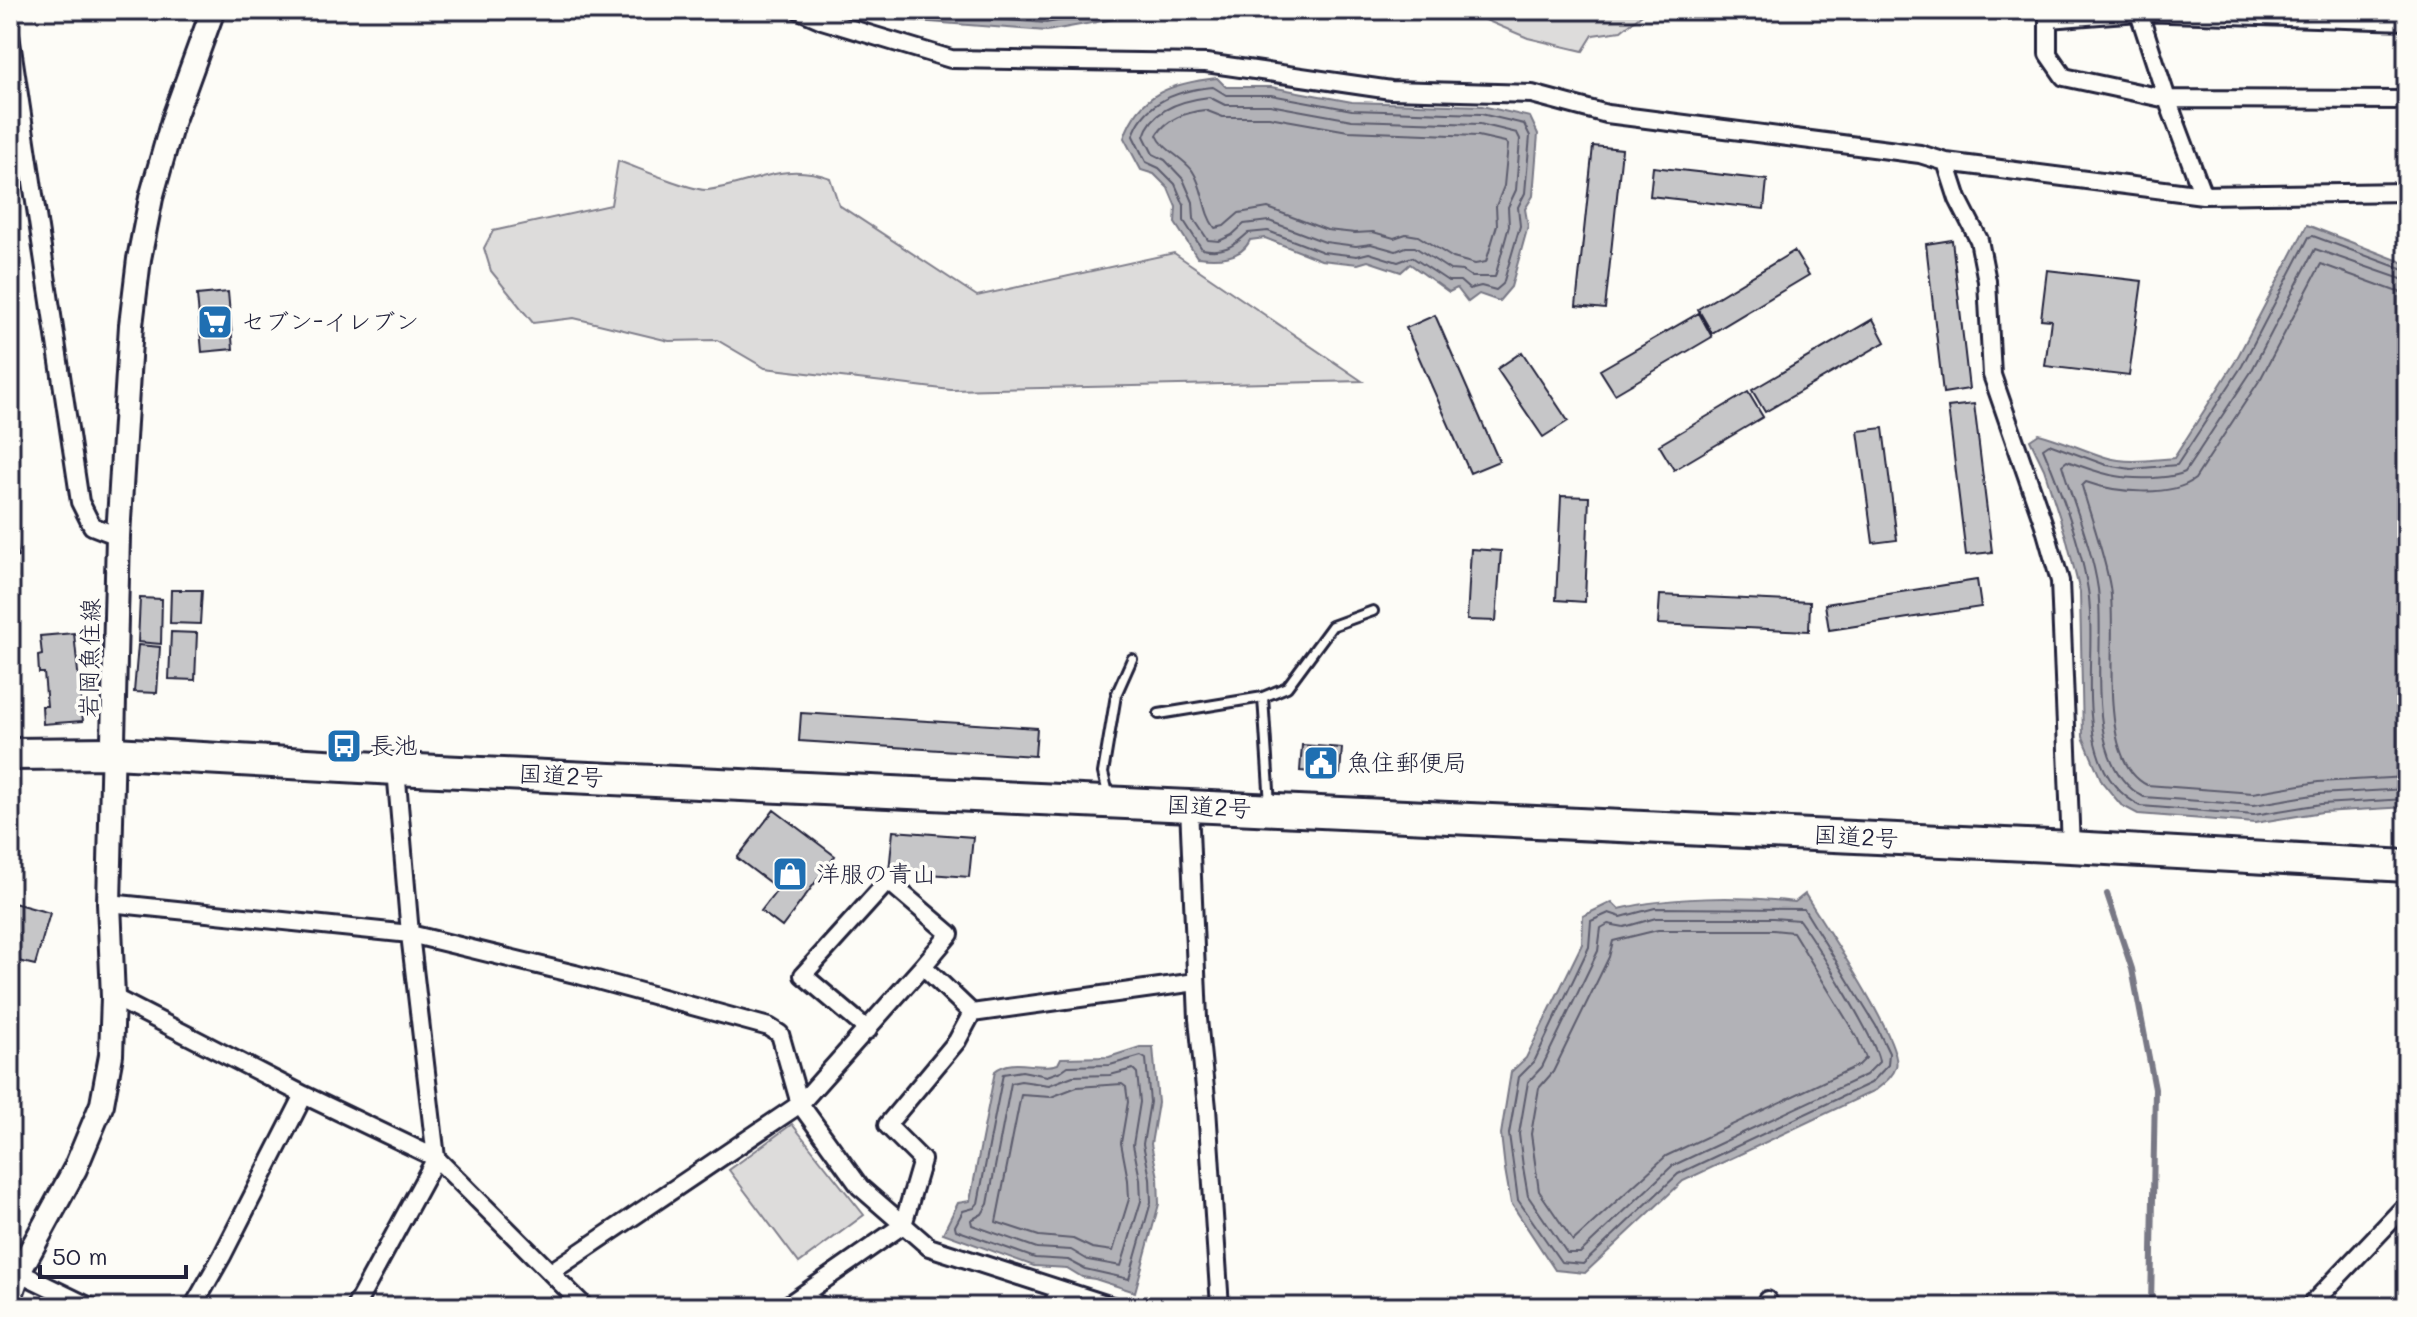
<svg xmlns="http://www.w3.org/2000/svg" width="2417" height="1317" font-family="Mali,'Klee One',sans-serif">
<style>
.green{fill:#dddcdb;stroke:#807f8b;stroke-width:2}
.water{fill:#b2b2b7;stroke:#787885;stroke-width:2}
.lines{fill:none;stroke-linecap:round;stroke-linejoin:round}
.shore{stroke:#5c5c6d;stroke-width:2}
.stream{stroke:#787885;stroke-width:6}
.building{fill:#c6c6c8;stroke:#22223b;stroke-width:2}
.lane-casing{stroke:#22223b;stroke-width:14}
.street-casing{stroke:#22223b;stroke-width:22}
.secondary-casing{stroke:#22223b;stroke-width:28}
.highway-casing{stroke:#22223b;stroke-width:36}
.lane{stroke:#fdfcf7;stroke-width:8}
.street{stroke:#fdfcf7;stroke-width:16}
.secondary{stroke:#fdfcf7;stroke-width:22}
.highway{stroke:#fdfcf7;stroke-width:30}
.labels{text-anchor:middle;stroke-width:7;stroke-linejoin:round;paint-order:stroke}
.poi-label{font-size:24px;fill:#22223b;stroke:#fdfcf7;text-anchor:start}
.street-label{font-size:24px;fill:#22223b;stroke:#fdfcf7}
</style>
<rect width="100%" height="100%" fill="#fdfcf7"/>
<filter id="ink" filterUnits="userSpaceOnUse"><feTurbulence type="fractalNoise" baseFrequency=".0125" numOctaves="2"/><feDisplacementMap in="SourceGraphic" scale="16" xChannelSelector="R" yChannelSelector="G"/><feConvolveMatrix kernelMatrix="1 2 1 2 8 2 1 2 1" color-interpolation-filters="sRGB"/></filter>
<g filter="url(#ink)">
<path class="green" d="M1462,10H1647L1621,31L1593,35L1583,51L1528,38Z
M618,161C636,167 694,192 708,190C753,184 782,161 830,178L839,205L977,296L1174,253L1362,381L951,390L765,368L717,340L669,341L574,318L533,323L491,271L484,248L493,231L611,205Z
M792,1124L864,1215L799,1263L729,1170Z"/>
<path class="water" d="M859,10H1164L1047,31L877,18Z
M1217,78L1226,87H1271L1352,102L1482,106L1530,117L1538,134L1533,196L1525,209L1528,226L1511,287L1499,301L1479,294L1468,302L1457,288L1449,292L1410,264L1401,272L1368,261L1358,264L1321,260L1265,238L1250,240C1241,260 1216,259 1197,257L1175,223L1176,207L1168,188L1154,174L1141,170L1124,138C1139,92 1174,83 1217,78Z
M2307,225L2407,264V807L2322,812L2255,823L2138,814L2121,805L2102,782L2083,737L2080,592L2066,537L2044,469L2030,440L2039,434C2062,440 2083,450 2105,457C2127,464 2151,460 2174,458L2235,362Z
M1805,894C1822,922 1904,1043 1896,1067C1893,1077 1883,1084 1876,1090L1683,1181L1585,1273L1555,1270L1511,1203L1505,1169L1501,1134L1511,1072L1526,1058L1582,944L1583,916L1612,902L1619,909C1671,896 1742,896 1795,902Z
M1140,1047H1153L1158,1103L1151,1144L1158,1177L1159,1204L1135,1292L1095,1279L1082,1277L1067,1268L1034,1266L943,1233L958,1203L970,1201L995,1071C1014,1056 1037,1071 1058,1064L1061,1058L1109,1057Z"/>
<g class="lines">
<path class="shore" d="M880,10L1046,23L1120,10
M1213,87L1226,95H1271L1352,110L1481,114L1524,124L1530,136L1525,193L1518,207L1520,226L1503,284L1496,290L1481,286L1469,289L1460,281H1448L1412,257L1398,262L1369,253L1357,256L1323,252L1268,231L1248,233C1233,247 1223,253 1202,249L1184,221V205L1175,184L1159,168L1146,162L1133,136C1144,101 1179,90 1213,87Z
M1209,97L1225,105H1270L1352,120L1480,124L1517,133L1520,139L1516,190L1508,207L1509,226L1495,277H1472L1463,271L1450,270L1415,247H1406L1396,251L1371,244L1356,246L1325,242L1269,221L1244,224L1232,235L1219,241L1208,240L1194,219L1193,202L1183,179L1165,160L1153,154L1144,136C1152,109 1184,100 1209,97Z
M1205,110L1223,117H1269L1348,131L1478,136L1505,142L1508,145L1504,186L1496,206L1497,225L1486,262L1475,264L1453,258L1418,236L1406,234L1394,238L1373,232L1355,233L1327,230L1268,208L1239,213L1224,226L1215,228C1202,211 1205,189 1192,170C1182,157 1163,150 1157,135C1166,119 1187,112 1205,110Z
M2407,271L2313,236L2309,237L2242,366L2177,465L2131,469L2106,465L2049,444L2043,448C2062,493 2080,541 2088,590C2099,656 2066,769 2141,806L2254,815L2321,804L2407,799
M2407,281L2315,249L2251,372L2185,472C2175,477 2165,477 2154,478C2119,480 2099,473 2067,461L2062,465C2074,506 2092,547 2098,589C2106,648 2080,765 2144,797L2254,805L2319,794L2407,789
M2407,293L2395,291L2321,264L2261,378L2195,479C2171,498 2113,492 2086,482L2082,486C2091,519 2104,552 2110,587C2118,635 2095,760 2147,785L2253,793L2318,782L2407,777
M1655,908L1804,909L1876,1026L1889,1053L1888,1065L1871,1083L1678,1174L1583,1264L1561,1262L1518,1200L1509,1134L1519,1077L1534,1062L1589,947L1591,921L1609,913L1621,917Z
M1656,918H1773L1799,920C1814,941 1878,1042 1879,1062L1866,1075L1672,1166L1580,1253H1567L1528,1196L1523,1167L1519,1134L1528,1082L1542,1067L1598,951L1601,928L1608,924L1624,927Z
M1658,930H1773L1793,932L1857,1037L1866,1058L1859,1065L1666,1156L1573,1241L1539,1191L1531,1134L1539,1088L1553,1072L1609,957L1613,941Z
M1141,1056L1146,1059L1150,1102L1143,1144L1150,1178L1151,1202L1129,1279L1085,1269L1068,1260L1035,1258L956,1230L955,1226L963,1211L974,1208L978,1203L1003,1074L1022,1071L1047,1076L1061,1071L1068,1066L1110,1065Z
M1133,1069L1137,1073L1140,1102L1133,1145L1140,1179L1141,1201L1121,1266L1088,1260L1071,1250L1037,1248L972,1225L971,1220L982,1214L988,1204L1011,1083L1021,1081L1049,1085L1073,1076L1110,1075Z
M1122,1084L1126,1087L1128,1102L1121,1143L1128,1180L1129,1199L1113,1251L1092,1248L1073,1239L1039,1236L996,1222L1021,1095L1051,1097L1077,1087Z"/>
<path class="stream" d="M2107,894L2132,969L2155,1089L2151,1307"/>
</g>
<path class="building" d="M1593,146L1622,149L1605,309L1576,306Z
M1653,167L1767,180L1764,209L1650,196Z
M1952,240L1969,389L1943,393L1926,244Z
M1794,251L1809,275L1712,333L1698,309Z
M2047,270L2142,281L2129,376L2045,366L2051,320L2041,319Z
M228,292L233,349L202,352L197,295Z
M1699,313L1712,337L1615,394L1600,370Z
M1435,315L1499,461L1470,473L1406,328Z
M1873,319L1885,342L1765,412L1752,390Z
M1522,352L1568,421L1543,437L1497,369Z
M1748,392L1763,417L1674,470L1659,445Z
M1974,404L1992,552L1966,555L1948,407Z
M1883,428L1897,540L1873,543L1858,431Z
M1561,496L1589,497L1585,602L1556,600Z
M10,512H13L18,557L15,558L17,578L10,579Z
M1471,549L1501,551L1496,621L1467,620Z
M1977,580L1981,607L1829,630L1825,604Z
M171,590H202L200,624L170,623Z
M1660,595L1810,602L1809,631L1658,624Z
M140,598L162,599L161,644L138,642Z
M171,632L197,633L195,680L169,679Z
M74,633L83,721L43,724L42,706H47L44,673H39L38,656L42,655L40,636Z
M138,645L160,647L157,693L134,692Z
M801,713L1037,728L1035,756L799,741Z
M1302,745L1342,748L1340,774L1300,771Z
M774,810L835,856L782,927L761,911L778,889L737,858Z
M893,831L973,837L969,877L889,871Z
M10,902L50,913L35,965L10,959Z"/>
<g class="lines">
<defs>
<path id="lane" d="M1263,697L1270,805
M1159,714L1263,697L1287,687L1332,626L1373,611
M1109,797L1103,773L1116,695L1132,659"/>
<path id="street" d="M799,10L822,20L951,59L1206,63L1391,90L1532,94L1607,114L1920,154L1946,162L2203,195L2407,192
M2138,10L2167,99L2203,195
M2407,21L2139,12L2048,19V54L2064,77L2167,99L2407,100
M10,35L80,502L92,526L118,536
M1946,162L1958,199L1979,240L1987,281L1992,375L2044,525L2060,581L2071,847
M1189,806L1198,1019L1207,1108L1220,1307
M109,903L410,934L575,974L769,1027L780,1034L800,1104L860,1187L929,1247L1115,1307
M113,997L304,1095L436,1158L585,1307
M868,1030L803,975L888,881L950,934L923,966
M12,1269L90,1307
M551,1272L800,1104L923,966L972,1013L1196,982
M802,1296L823,1307
M1767,1300L1772,1307
M193,1307L222,1256L304,1095
M355,1307L436,1158L410,934L396,769
M785,1307L903,1225L922,1160L887,1125L957,1041L972,1013
M1051,1307L1060,1290
M2309,1307L2407,1204"/>
<path id="secondary" d="M10,1298L19,1272L75,1169L102,1104L111,1055L113,997L109,903L118,536L131,325L139,259L151,198L173,120L213,10"/>
<path id="highway" d="M10,754L114,753L396,769L2071,847L2407,866"/>
</defs>
<use href="#lane" class="lane-casing"/>
<use href="#street" class="street-casing"/>
<use href="#secondary" class="secondary-casing"/>
<use href="#highway" class="highway-casing"/>
<use href="#lane" class="lane"/>
<use href="#street" class="street"/>
<use href="#secondary" class="secondary"/>
<use href="#highway" class="highway"/>
</g>
</g>
<defs>
<symbol id="supermarket-square" viewBox="-11 -11 22 22"><rect x="-9" y="-9" width="18" height="18" rx="4" fill="#1f6fb2" stroke="#fdfcf7"/><path d="M-6-5.5h2.5l.6 2H6L4.5 2H-2.5L-4.4-4H-6ZM-1.5 3.2a1.3 1.3 0 1 0 .1 0ZM3 3.2a1.3 1.3 0 1 0 .1 0Z" fill="#fff"/></symbol>
<symbol id="bus-square" viewBox="-11 -11 22 22"><rect x="-9" y="-9" width="18" height="18" rx="4" fill="#1f6fb2" stroke="#fdfcf7"/><path d="M-5-6H5V4H4V6H2V4H-2V6H-4V4H-5ZM-3.5-4V0h7V-4ZM-3.5 1.2v1.5H-2V1.2ZM2 1.2v1.5H3.5V1.2Z" fill="#fff"/></symbol>
<symbol id="civic-square" viewBox="-11 -11 22 22"><rect x="-9" y="-9" width="18" height="18" rx="4" fill="#1f6fb2" stroke="#fdfcf7"/><path d="M-.6-6.5H3V-4.5H.6V-3L4-1V1h2V6H-6V1h2V-1L-.6-3ZM-1.2 2.5V6h2.4V2.5Z" fill="#fff"/></symbol>
<symbol id="shop-square" viewBox="-11 -11 22 22"><rect x="-9" y="-9" width="18" height="18" rx="4" fill="#1f6fb2" stroke="#fdfcf7"/><path d="M-5-2.5h2.3a2.7 3.5 0 0 1 5.4 0H5L5.5 6h-11ZM-1.5-2.5h3a1.5 2.3 0 0 0-3 0Z" fill="#fff"/></symbol>
</defs>
<g fill-rule="evenodd">
<use href="#supermarket-square" x="195" y="302" width="40" height="40"/>
<use href="#bus-square" x="324" y="726" width="40" height="40"/>
<use href="#civic-square" x="1301" y="743" width="40" height="40"/>
<use href="#shop-square" x="770" y="854" width="40" height="40"/>
</g>
<g class="labels">
<g class="poi-label">
<text x="241" y="330">セブン-イレブン</text>
<text x="370" y="754">長池</text>
<text x="1347" y="771">魚住郵便局</text>
<text x="816" y="882">洋服の青山</text>
</g>
<g class="street-label">
<text transform="translate(90 658) rotate(-89)" y="8">岩岡魚住線</text>
<text transform="translate(561 776) rotate(3)" y="8">国道2号</text>
<text transform="translate(1209 807) rotate(3)" y="8">国道2号</text>
<text transform="translate(1856 837) rotate(3)" y="8">国道2号</text>
</g>
</g>
<rect width="2417" height="1317" fill="none" stroke="#fdfcf7" stroke-width="40"/>
<rect x="20" y="20" width="2377" height="1277" fill="none" stroke="#22223b" stroke-width="3" filter="url(#ink)"/>
<path d="M40 1265v12h146v-12" fill="none" stroke="#22223b" stroke-width="4"/>
<text x="52" y="1265" font-size="24" fill="#22223b" stroke="#fdfcf7" stroke-width="6" paint-order="stroke">50 m</text>
</svg>
